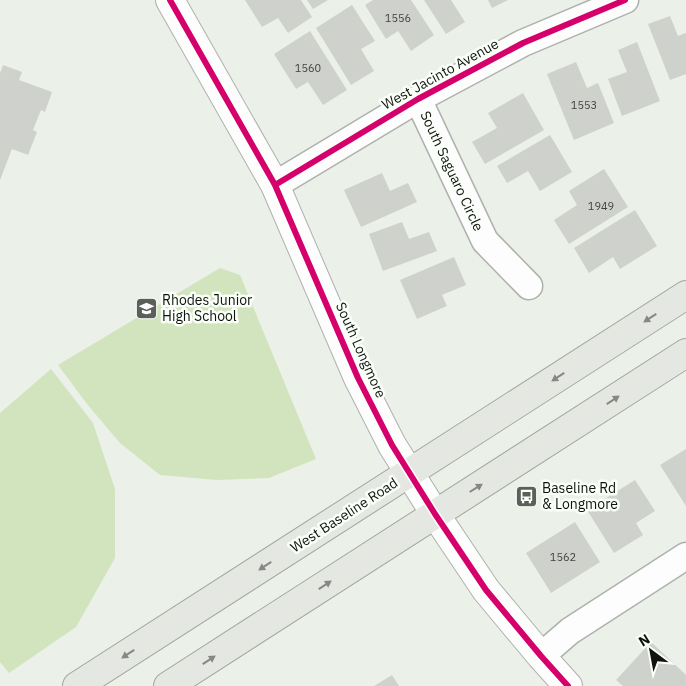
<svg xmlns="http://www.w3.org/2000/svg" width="686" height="686" font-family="'IBM Plex Sans',sans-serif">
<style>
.green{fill:#d1e4be}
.building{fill:#cfd2cc}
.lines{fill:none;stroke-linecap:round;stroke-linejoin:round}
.street-casing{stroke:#aeb2ac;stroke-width:29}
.secondary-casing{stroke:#aeb2ac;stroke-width:30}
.primary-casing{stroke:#a0a79a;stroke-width:30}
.street{stroke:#fcfdfc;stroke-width:26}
.secondary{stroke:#fcfdfc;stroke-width:28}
.primary{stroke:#e5e8e2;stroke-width:28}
.cycleway-casing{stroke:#fbfff9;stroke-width:9}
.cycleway{stroke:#d6006c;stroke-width:6}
.oneway{fill:#858883}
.labels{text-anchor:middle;stroke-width:5;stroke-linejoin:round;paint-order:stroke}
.number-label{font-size:11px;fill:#40433e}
.street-label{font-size:14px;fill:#10130e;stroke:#fbfff9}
.poi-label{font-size:14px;fill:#10130e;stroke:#fbfff9;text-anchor:start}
</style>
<rect width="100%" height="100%" fill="#ebf0e8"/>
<path class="green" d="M220,268L240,275L316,459L269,478L217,480L160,475L120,443L87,404L58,365Z
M51,369L93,423L115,489V558L76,627L9,673L0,662V413Z"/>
<path class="building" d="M245,0H301L312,17L288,33L278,18L262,27Z
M307,0H328L313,9Z
M373,0H411L434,35L411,51L398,31L386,39L365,5Z
M424,0H451L465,22L446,34Z
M488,0H508L492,8Z
M352,5L375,41L361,49L374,71L351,85L316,28Z
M670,16L678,36L686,33V74L670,80L648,24Z
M310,31L347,90L323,105L308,82L296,89L274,54Z
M637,42L660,101L622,116L608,79L627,72L618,50Z
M576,62L587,88L598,83L614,123L574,140L547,74Z
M3,65L22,72L19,80L52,92L45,112L41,110L33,130L37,132L28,155L12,149L0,180V73Z
M523,93L544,130L485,164L472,142L497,128L488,113Z
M550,135L572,172L540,191L528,171L507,183L497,166Z
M604,169L628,207L569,244L554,220L577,205L569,191Z
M382,173L390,191L408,183L417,202L361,227L344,190Z
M635,210L657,246L620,269L613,257L589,273L574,248Z
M402,222L409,239L429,232L437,251L383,271L369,234Z
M454,257L466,285L442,295L447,306L417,319L400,280Z
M686,449V506L660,465Z
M635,480L655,511L636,523L643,535L614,553L587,510Z
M575,522L600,562L551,593L526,553Z
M651,642L686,675V686H623L616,680Z
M392,675L399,686H374Z"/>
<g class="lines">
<defs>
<path id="street" d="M418,99L485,241L529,286
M275,185L418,99L523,43L625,0
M541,656L570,631L686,556"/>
<path id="secondary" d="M170,0L275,185L358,378L392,445L435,514L486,590L541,656L568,686"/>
<path id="primary" d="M77,686L686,295
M168,686L686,353"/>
</defs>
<use href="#street" class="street-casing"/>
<use href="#secondary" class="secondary-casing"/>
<use href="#primary" class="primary-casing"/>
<use href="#street" class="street"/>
<use href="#secondary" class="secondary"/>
<use href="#primary" class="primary"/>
<defs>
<path id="cycleway" d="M170,0L275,185L358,378L392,445L435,514L486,590L541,656L568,686
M275,185L418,99L523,43L625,0"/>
</defs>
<use href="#cycleway" class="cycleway-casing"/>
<use href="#cycleway" class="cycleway"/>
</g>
<defs><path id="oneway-solid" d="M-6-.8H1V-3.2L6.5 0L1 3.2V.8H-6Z" transform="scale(1.25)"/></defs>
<g class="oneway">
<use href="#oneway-solid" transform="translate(650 318) rotate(147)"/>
<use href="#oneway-solid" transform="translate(558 377) rotate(147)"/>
<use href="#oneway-solid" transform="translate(613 400) rotate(-33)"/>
<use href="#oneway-solid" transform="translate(476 488) rotate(-32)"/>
<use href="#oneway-solid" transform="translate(265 566) rotate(147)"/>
<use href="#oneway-solid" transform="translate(325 585) rotate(-33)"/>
<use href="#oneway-solid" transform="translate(128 654) rotate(147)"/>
<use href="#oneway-solid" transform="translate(209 660) rotate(-33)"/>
</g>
<defs>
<symbol id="school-square" viewBox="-11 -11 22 22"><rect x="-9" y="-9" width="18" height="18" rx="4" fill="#5d605a" stroke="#fbfff9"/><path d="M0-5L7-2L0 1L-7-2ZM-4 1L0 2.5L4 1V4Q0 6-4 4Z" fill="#fff"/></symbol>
<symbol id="bus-square" viewBox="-11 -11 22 22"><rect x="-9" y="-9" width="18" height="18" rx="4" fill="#5d605a" stroke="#fbfff9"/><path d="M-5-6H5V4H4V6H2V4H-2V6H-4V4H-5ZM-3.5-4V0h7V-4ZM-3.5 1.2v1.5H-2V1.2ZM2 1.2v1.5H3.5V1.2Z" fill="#fff"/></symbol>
</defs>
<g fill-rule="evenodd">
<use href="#school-square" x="134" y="296" width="25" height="25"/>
<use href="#bus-square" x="514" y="484" width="25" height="25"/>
</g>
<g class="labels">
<g class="number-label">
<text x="398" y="22">1556</text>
<text x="308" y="72">1560</text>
<text x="584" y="109">1553</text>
<text x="601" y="210">1949</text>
<text x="563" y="561">1562</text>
</g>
<g class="street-label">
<text transform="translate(440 74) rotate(-29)" y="5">West Jacinto Avenue</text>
<text transform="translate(452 171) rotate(65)" y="5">South Saguaro Circle</text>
<text transform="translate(361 350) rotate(66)" y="5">South Longmore</text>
<text transform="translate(344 515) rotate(-33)" y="5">West Baseline Road</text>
</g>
<g class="poi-label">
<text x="162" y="305">Rhodes Junior<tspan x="162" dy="16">High School</tspan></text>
<text x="542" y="493">Baseline Rd<tspan x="542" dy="16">&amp; Longmore</tspan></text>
</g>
</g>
<g transform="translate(651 651) rotate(328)" stroke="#fbfff9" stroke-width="4" paint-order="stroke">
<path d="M0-4L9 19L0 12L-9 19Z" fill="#10130e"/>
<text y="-8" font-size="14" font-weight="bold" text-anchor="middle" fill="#10130e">N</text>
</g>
</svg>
